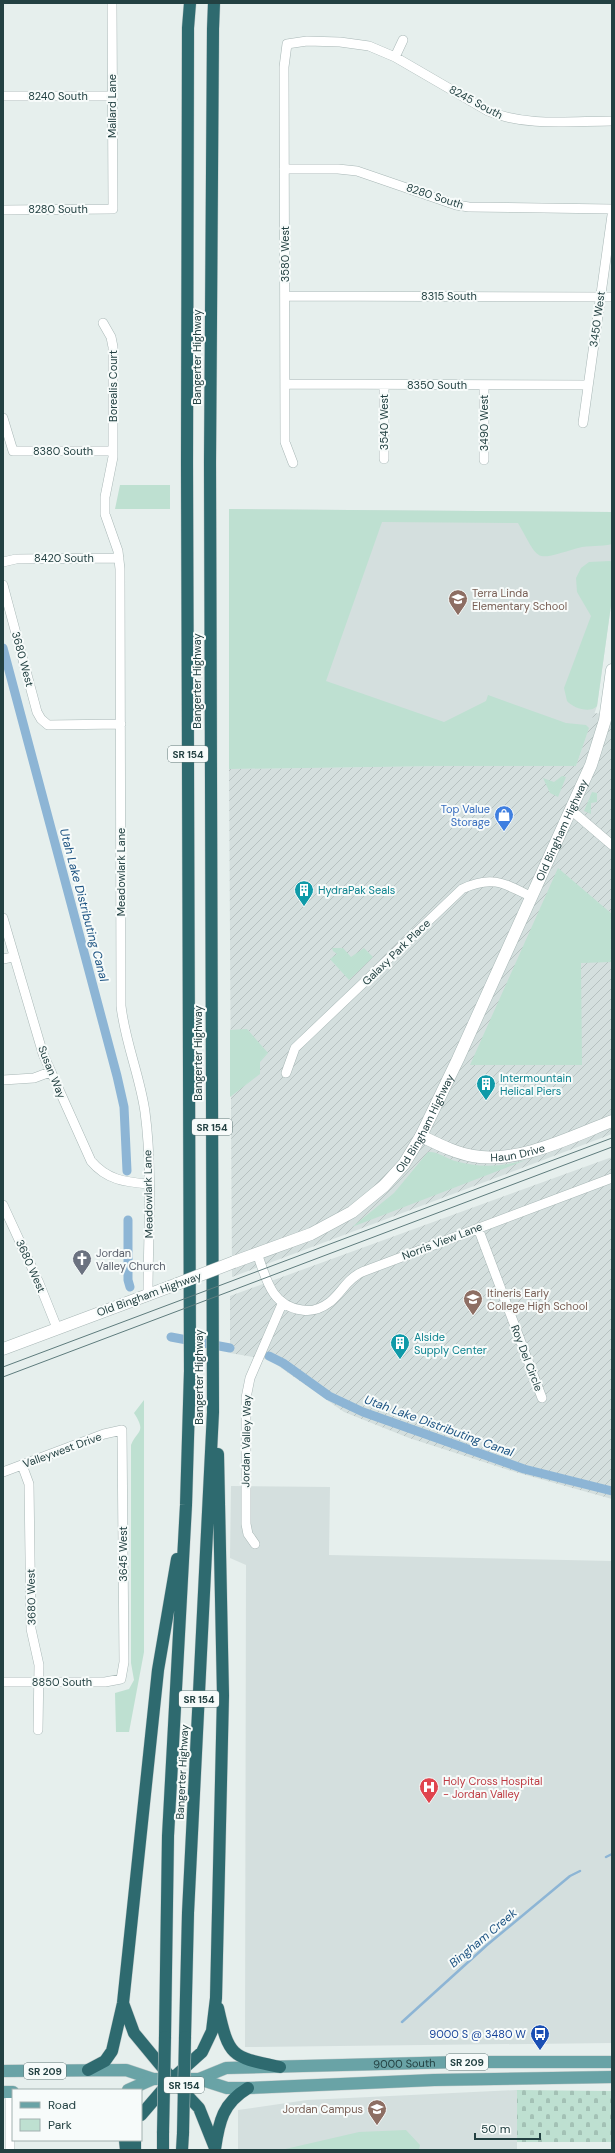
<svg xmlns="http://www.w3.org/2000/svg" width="615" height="2153" font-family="'DM Sans',sans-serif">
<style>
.built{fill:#d4dfde}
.industrial{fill:url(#industrial-furrows)}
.green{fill:#bee0d1}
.cemetery{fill:url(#cemetery-stones)}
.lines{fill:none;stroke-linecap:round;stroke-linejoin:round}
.stream{stroke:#8db5d5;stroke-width:2.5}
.canal{stroke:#8db5d5;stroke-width:9}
.minor-casing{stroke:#a8b7b6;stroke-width:10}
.tertiary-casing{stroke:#a8b7b6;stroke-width:13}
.primary-casing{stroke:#c1caca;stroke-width:13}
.motorway-casing{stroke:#c1caca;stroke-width:13}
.minor{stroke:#fff;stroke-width:9}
.tertiary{stroke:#fff;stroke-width:12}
.primary{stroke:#69a3a6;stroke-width:12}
.motorway{stroke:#2e6a6f;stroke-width:12}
.tram{stroke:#5e7c7d;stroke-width:1}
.tertiary-bridge-casing{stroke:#a8b7b6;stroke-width:13;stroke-linecap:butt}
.motorway-bridge-casing{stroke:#c1caca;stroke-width:13;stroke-linecap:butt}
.tertiary-bridge{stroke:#fff;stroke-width:12}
.motorway-bridge{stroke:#2e6a6f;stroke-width:12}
.labels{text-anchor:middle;stroke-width:4;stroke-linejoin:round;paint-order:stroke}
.shield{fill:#f7fbfa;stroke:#637979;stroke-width:1}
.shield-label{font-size:10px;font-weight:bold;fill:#234142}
.street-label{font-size:11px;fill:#234142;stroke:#f7fbfa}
.education-label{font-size:11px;fill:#785e54;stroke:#f7fbfa;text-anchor:start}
.shop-label{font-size:11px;fill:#366cbe;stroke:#f7fbfa;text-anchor:end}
.culture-label{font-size:11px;fill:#0d838f;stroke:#f7fbfa;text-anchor:start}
.worship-label{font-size:11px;fill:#5b616d;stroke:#f7fbfa;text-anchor:start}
.health-label{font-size:11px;fill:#be3a42;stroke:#f7fbfa;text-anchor:start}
.transit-label{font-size:11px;fill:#164399;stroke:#f7fbfa;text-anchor:end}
.water-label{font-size:12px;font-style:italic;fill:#1b5281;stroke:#f7fbfa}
</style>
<defs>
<pattern id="industrial-furrows" width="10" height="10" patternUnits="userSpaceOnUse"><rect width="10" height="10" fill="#d4dfde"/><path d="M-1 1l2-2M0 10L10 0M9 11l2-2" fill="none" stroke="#b6c1c0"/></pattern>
<pattern id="cemetery-stones" width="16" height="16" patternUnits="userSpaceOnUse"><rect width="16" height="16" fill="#bee0d1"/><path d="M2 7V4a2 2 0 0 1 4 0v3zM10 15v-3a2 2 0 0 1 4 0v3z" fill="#a3c1b5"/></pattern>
</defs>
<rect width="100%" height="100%" fill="#e6efed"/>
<path class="built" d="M229,509L612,512V598L597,706L576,766H439L229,769Z
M231,1486L330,1487L329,1555L612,1561V2043L245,2047L246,1565L230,1558Z
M517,2090V2150H238V2110L307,2100Z"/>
<path class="industrial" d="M594,713L612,715V1134L232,1277L229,769L438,766H576Z
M612,1157V1499L515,1472L409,1438L344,1412L270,1360L230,1353V1296Z"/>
<path class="green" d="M120,485H170V509H115Z
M229,509L612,512V544C601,547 589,545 578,548C533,561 541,563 518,523L382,522L326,681L444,722L486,701L488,695L566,723L586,725L589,728L576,766H440L229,769Z
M610,561L612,562V598L597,706C590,714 573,708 567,701L564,688L591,616L577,592L576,578L581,568L589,562Z
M562,776L566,777L558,797L550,793L543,778L554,782Z
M592,792L597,793V802L591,803V814L584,811Z
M558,868L612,914V962L581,963L582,1065H470Z
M332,948H343L351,957L364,948L373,957L349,980L330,959L337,954L333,951Z
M247,1029L268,1053L260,1062V1074L230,1097V1030Z
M428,1152C437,1151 446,1158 455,1161C479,1168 502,1167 526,1160L352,1227L394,1193Z
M144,1400V1652L129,1732H116L115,1693L129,1689L134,1680L131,1663V1445C137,1430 147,1433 134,1413Z
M406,2130L420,2145L419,2150H281L359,2132Z"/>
<path class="cemetery" d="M517,2090L612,2091V2142H517Z"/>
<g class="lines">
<path class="stream" d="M606,1857L612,1854
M402,2022L487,1945L570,1876L580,1871"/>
<path class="canal" d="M3,648L117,1076L124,1107L127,1171
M128,1220V1280L130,1287
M171,1337L230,1348
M269,1356L283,1363L329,1396L363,1412L524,1469L612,1491"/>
<defs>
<path id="minor" d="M395,57L403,40
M3,96H112
M284,169H338L357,171L456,205L469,207L612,209
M3,210L113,209L112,3
M285,296L612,297
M103,323L111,337L113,347V457L105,497V514L118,551L120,569L121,1006C125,1042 140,1076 145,1112C153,1172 148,1234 148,1294
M285,384L588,385
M384,385V459
M484,386V460
M3,418L13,451H113
M583,423L612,215
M293,463L285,442L284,67L287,44L307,41L340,42L369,46L395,57L488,111C526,127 571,121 612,121
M3,562L16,559L119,558
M3,585L37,712L41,719L48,725L121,724
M571,810L612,845
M3,918L43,1054L91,1161C107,1180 125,1182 148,1184
M3,959L13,957
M286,1073L295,1048L462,889C492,875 504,883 532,897
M3,1080L34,1078L50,1072
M3,1205L39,1283L57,1328
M478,1228L542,1398
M257,1253C266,1278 271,1306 302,1310C312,1312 322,1308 330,1302C342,1292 347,1279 362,1272L612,1178
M22,1465L29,1484L31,1629L39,1665L38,1730
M3,1472L104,1434L122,1430L124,1662L121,1679L105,1682H3
M255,1544L248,1534L246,1524V1398L250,1378L282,1304
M10,2150V2092"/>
<g id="tertiary">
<path id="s1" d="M421,1136C438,1144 455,1153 473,1156C518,1164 571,1137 612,1121"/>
<path id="s2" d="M234,1262L311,1234L352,1212L384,1186L404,1164L421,1136L458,1059L591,765L605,720L612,670"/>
<path d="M3,1349L177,1284"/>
</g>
<g id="primary">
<path id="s3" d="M3,2071L126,2070L153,2079H199L226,2068L460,2062H612"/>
<path d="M199,2079L227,2088H248L434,2080L612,2077"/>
<path d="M128,2090L153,2079"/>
<path d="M3,2092H13"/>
</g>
<path id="motorway" d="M123,2003L134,2033L172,2079L199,2108L215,2148
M218,2008C229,2058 232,2057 280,2067
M165,2037L168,1836L186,1505L190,1371L187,463L188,28L190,3
M185,2037L188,1913L213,1412L210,463L213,29L214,3
M88,2070L105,2061L112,2051L123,2003L158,1670L177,1559
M141,2115L172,2079L202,2052L212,2031L216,1998L223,1695L218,1454
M125,2140L126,2150
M215,2149C219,2121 223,2103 248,2088
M135,2150V2140
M163,2150V2133
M182,2150L183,2133"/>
</defs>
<use href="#minor" class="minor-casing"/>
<use href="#tertiary" class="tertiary-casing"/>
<use href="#primary" class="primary-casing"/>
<use href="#motorway" class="motorway-casing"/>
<use href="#minor" class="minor"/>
<use href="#tertiary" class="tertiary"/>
<use href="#primary" class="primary"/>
<use href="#motorway" class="motorway"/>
<path class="tram" d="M3,1367L612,1138
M3,1377L612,1147"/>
<defs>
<path id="tertiary-bridge" d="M177,1284L234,1262"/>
<path id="motorway-bridge" d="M163,2133L165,2037
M183,2133L185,2037"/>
</defs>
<use href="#tertiary-bridge" class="tertiary-bridge-casing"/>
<use href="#motorway-bridge" class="motorway-bridge-casing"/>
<use href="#tertiary-bridge" class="tertiary-bridge"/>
<use href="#motorway-bridge" class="motorway-bridge"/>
</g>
<defs>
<symbol id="school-pin" viewBox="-11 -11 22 30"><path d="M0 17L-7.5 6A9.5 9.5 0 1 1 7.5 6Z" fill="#8d6e63" stroke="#f7fbfa"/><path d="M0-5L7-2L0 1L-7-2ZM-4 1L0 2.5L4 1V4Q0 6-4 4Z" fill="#fff"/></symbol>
<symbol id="shop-pin" viewBox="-11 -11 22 30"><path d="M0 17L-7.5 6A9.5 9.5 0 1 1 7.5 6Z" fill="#3f7fe0" stroke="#f7fbfa"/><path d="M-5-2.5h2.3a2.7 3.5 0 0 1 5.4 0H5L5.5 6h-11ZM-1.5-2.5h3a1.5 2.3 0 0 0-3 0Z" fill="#fff"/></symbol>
<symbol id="building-pin" viewBox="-11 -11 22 30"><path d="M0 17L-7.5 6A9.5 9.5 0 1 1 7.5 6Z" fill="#0f9aa8" stroke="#f7fbfa"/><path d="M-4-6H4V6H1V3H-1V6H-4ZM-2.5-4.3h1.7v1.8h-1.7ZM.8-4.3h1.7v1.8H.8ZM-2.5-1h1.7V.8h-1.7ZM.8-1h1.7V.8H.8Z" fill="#fff"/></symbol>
<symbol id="church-pin" viewBox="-11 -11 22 30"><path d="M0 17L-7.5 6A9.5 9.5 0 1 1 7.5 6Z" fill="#6b7280" stroke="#f7fbfa"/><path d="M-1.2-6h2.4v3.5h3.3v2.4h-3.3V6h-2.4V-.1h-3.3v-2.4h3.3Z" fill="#fff"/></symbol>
<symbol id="hospital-pin" viewBox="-11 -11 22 30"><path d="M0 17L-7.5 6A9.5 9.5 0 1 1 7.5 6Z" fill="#e0444e" stroke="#f7fbfa"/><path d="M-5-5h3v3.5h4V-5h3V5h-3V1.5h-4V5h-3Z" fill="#fff"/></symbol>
<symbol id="bus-pin" viewBox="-11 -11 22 30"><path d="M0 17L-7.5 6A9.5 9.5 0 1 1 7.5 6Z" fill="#1a4fb4" stroke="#f7fbfa"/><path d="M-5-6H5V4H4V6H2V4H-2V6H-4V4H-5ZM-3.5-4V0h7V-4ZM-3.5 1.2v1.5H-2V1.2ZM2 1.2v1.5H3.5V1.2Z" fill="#fff"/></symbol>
<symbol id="university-pin" viewBox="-11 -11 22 30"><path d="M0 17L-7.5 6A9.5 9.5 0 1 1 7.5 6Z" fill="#8d6e63" stroke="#f7fbfa"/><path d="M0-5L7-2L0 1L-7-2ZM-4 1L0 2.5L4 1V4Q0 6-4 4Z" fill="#fff"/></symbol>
</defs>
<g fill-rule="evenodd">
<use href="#school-pin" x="447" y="588" width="22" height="30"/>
<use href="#shop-pin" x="493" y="804" width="22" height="30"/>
<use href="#building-pin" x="293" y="879" width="22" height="30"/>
<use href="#building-pin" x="475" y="1073" width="22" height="30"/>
<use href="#church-pin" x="71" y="1248" width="22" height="30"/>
<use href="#school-pin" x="462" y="1288" width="22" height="30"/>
<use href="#building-pin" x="389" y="1332" width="22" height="30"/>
<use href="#hospital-pin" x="418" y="1776" width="22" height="30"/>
<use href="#bus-pin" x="529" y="2023" width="22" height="30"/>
<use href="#university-pin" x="366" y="2098" width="22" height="30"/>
</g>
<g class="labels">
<g class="shield">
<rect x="168" y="746" width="40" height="16" rx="3"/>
<rect x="192" y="1119" width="40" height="16" rx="3"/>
<rect x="179" y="1691" width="40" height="16" rx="3"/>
<rect x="446" y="2054" width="42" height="16" rx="3"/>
<rect x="24" y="2063" width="42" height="16" rx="3"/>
<rect x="164" y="2077" width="40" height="16" rx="3"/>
</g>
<g class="shield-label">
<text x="188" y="758">SR 154</text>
<text x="212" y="1131">SR 154</text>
<text x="199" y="1703">SR 154</text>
<text x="467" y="2066">SR 209</text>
<text x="45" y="2075">SR 209</text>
<text x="184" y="2089">SR 154</text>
</g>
<g class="street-label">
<text x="58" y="100">8240 South</text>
<text transform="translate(476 102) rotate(28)" y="4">8245 South</text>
<text transform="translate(112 106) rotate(-90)" y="4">Mallard Lane</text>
<text transform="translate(435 196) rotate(18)" y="4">8280 South</text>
<text x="58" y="213">8280 South</text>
<text transform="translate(285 254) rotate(-90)" y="4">3580 West</text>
<text x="449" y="300">8315 South</text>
<text transform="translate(597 319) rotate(-82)" y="4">3450 West</text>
<text transform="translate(197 357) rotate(-90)" y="4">Bangerter Highway</text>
<text x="437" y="389">8350 South</text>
<text transform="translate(113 386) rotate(-90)" y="4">Borealis Court</text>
<text transform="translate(384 422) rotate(-90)" y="4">3540 West</text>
<text transform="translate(484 423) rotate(-90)" y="4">3490 West</text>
<text x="63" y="455">8380 South</text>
<text x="64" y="562">8420 South</text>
<text transform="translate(23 659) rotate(75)" y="4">3680 West</text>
<text transform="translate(197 681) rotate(-90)" y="4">Bangerter Highway</text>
<text dy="4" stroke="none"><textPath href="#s2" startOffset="569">Old Bingham Highway</textPath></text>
<text transform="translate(121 872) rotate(-90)" y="4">Meadowlark Lane</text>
<text transform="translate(396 952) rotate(-44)" y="4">Galaxy Park Place</text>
<text transform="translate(198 1053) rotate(-90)" y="4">Bangerter Highway</text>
<text transform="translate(52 1072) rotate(68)" y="4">Susan Way</text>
<text dy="4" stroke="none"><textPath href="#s2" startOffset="245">Old Bingham Highway</textPath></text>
<text dy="4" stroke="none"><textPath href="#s1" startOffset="101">Haun Drive</textPath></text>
<text transform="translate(148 1194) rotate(-91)" y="4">Meadowlark Lane</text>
<text transform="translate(442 1241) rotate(-21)" y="4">Norris View Lane</text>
<text transform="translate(31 1266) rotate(66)" y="4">3680 West</text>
<text transform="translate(149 1294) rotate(-20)" y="4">Old Bingham Highway</text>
<text transform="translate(527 1358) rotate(69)" y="4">Roy Del Circle</text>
<text transform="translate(199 1377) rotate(-90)" y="4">Bangerter Highway</text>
<text transform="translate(246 1441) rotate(-89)" y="4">Jordan Valley Way</text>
<text transform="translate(62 1450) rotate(-20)" y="4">Valleywest Drive</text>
<text transform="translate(123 1554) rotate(-90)" y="4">3645 West</text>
<text transform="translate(31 1597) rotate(-91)" y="4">3680 West</text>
<text x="62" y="1686">8850 South</text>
<text transform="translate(182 1772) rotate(-87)" y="4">Bangerter Highway</text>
<text dy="4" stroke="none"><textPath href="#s3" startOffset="405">9000 South</textPath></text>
</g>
<g class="education-label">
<text x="472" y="597">Terra Linda<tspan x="472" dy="13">Elementary School</tspan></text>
<text x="487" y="1297">Itineris Early<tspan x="487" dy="13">College High School</tspan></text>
<text x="363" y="2113" text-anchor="end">Jordan Campus</text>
</g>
<g class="shop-label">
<text x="490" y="813">Top Value<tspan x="490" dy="13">Storage</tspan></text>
</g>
<g class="culture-label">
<text x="318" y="894">HydraPak Seals</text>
<text x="500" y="1082">Intermountain<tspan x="500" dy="13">Helical Piers</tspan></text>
<text x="414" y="1341">Alside<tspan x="414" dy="13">Supply Center</tspan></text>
</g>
<g class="worship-label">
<text x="96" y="1257">Jordan<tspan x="96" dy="13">Valley Church</tspan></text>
</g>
<g class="health-label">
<text x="443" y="1785">Holy Cross Hospital<tspan x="443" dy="13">- Jordan Valley</tspan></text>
</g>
<g class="transit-label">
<text x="526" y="2038">9000 S @ 3480 W</text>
</g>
<g class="water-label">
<text transform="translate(84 905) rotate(75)" y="4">Utah Lake Distributing Canal</text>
<text transform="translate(439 1426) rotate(20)" y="4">Utah Lake Distributing Canal</text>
<text transform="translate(483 1938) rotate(-40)" y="4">Bingham Creek</text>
</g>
</g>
<rect width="615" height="2153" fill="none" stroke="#234142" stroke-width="8"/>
<rect x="12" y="2089" width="130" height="52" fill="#f7fbfa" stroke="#a2b1b0"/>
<rect x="20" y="2102" width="20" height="6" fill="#69a3a6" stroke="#a2b1b0"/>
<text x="48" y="2109" font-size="12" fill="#234142">Road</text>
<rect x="20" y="2119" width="20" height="12" fill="#bee0d1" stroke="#a2b1b0"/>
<text x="48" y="2129" font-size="12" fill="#234142">Park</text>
<path d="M475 2133v6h65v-6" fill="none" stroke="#234142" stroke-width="2"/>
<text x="481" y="2133" font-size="12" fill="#234142" stroke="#f7fbfa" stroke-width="3" paint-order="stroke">50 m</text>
</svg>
